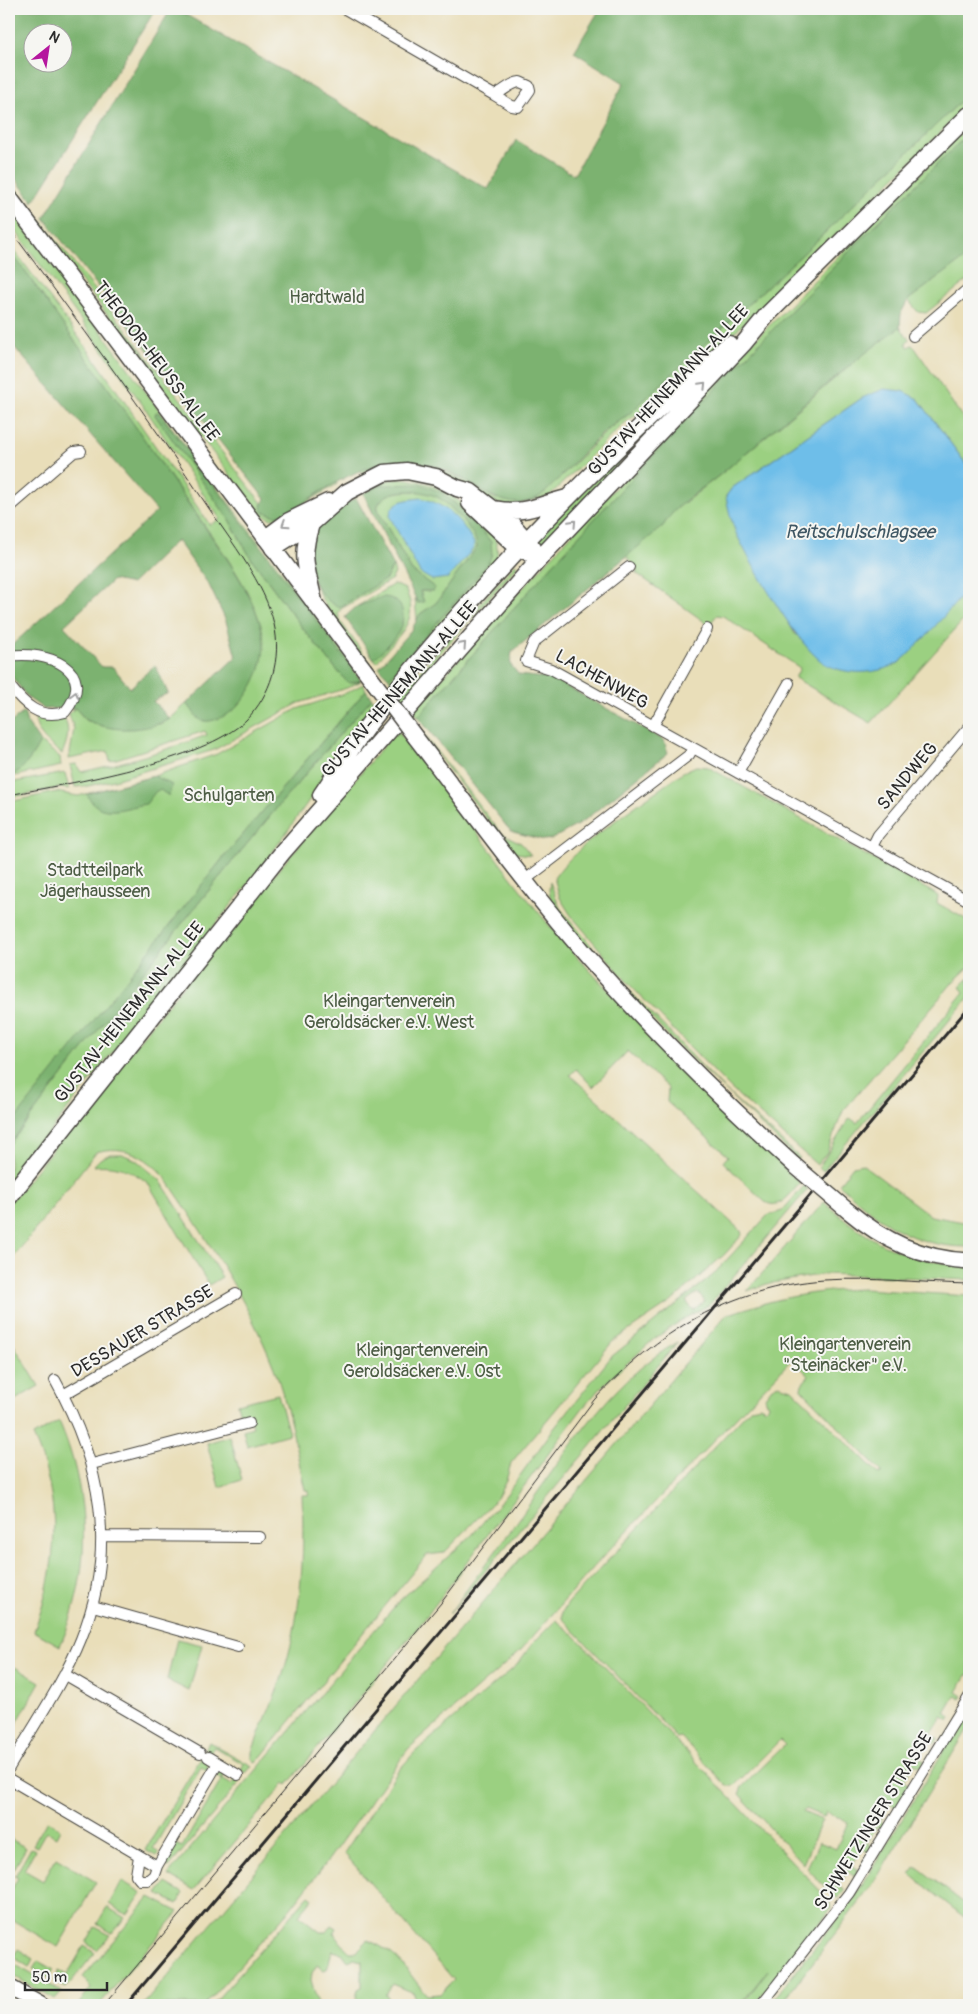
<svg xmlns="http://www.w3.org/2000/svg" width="978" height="2014" font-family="Pangolin,sans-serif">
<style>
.green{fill:#9bd081;stroke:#637e56;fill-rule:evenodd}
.forest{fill:#7cb26f;stroke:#546e4d;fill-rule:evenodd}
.water{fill:#6ebee9;stroke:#4c748a}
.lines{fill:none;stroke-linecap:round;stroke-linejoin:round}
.street-casing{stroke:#484640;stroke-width:12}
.secondary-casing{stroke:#484640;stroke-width:18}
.primary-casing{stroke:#484640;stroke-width:19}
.street{stroke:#fff;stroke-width:10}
.secondary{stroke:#fff;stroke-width:15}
.primary{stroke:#fff;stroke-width:16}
.tram{stroke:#2b2b2b;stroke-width:1}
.rail{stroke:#2b2b2b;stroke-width:3}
.secondary-bridge-casing{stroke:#484640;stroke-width:18;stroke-linecap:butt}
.secondary-bridge{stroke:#fff;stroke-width:15}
.oneway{stroke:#a0a0a0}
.labels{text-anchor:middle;stroke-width:4;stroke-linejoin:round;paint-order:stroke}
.park-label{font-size:18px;fill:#4d5d45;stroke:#f6f6f2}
.street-label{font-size:18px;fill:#2b2b2b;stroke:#f6f6f2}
.water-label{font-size:19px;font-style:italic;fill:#3f5764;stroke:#f6f6f2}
</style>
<rect width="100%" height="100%" fill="#f6f6f2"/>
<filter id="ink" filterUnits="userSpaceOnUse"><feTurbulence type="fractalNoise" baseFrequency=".02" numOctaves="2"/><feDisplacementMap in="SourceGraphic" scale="10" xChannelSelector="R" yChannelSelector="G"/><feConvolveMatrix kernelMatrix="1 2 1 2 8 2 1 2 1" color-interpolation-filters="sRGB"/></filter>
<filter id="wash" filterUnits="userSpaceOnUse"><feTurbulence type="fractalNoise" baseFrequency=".0096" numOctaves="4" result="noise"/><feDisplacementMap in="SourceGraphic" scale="20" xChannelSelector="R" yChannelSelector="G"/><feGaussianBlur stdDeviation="1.12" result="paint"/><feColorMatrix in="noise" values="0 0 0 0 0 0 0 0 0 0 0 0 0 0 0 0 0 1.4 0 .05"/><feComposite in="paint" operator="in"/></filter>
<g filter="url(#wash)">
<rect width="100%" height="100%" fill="#e9deb9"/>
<path class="green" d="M969,93V104L761,309L653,403L626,422L549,496L510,507L382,467L361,473L360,470C415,450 450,471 495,499L547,490L609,429L629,414L808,249Z
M969,125V133C777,319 593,515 418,717L413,710L560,547L725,370Z
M9,180L262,503L261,506L312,498L336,482L337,484L282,518L271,519L259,513L14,193L9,185Z
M9,206L190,452L355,668L353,670L156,412L155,415L228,518L251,558L304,630L341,675L351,683L361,681L347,688L299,703L214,750L114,780L88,786L75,787L70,765L76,764L81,772C125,763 166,750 207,735L205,731L110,761L108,751L69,759L74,729L69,714L75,708L87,721L161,724L170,719L186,704L194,710L197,718C221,722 229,715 243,696C256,676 269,655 262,629C249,582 213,539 186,499C128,415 68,332 9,249V243L97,362L210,525L220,519L140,401L9,222Z
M969,255V279L926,313L918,312L908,300Z
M900,327L909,339L906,343L908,347L912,345L915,348L969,427V468L918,399L862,398L732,488L726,496L736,532L795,634L898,664L969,588V614L871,723L795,678L800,668L723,616L717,615L709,625L636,573L637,570L626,556L663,526L670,514L721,474L865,353Z
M679,401L549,537L539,546L535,541L595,478Z
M407,479C448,485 466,506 493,535C498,544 499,554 495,564L392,684L389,678L471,584L491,542L470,516L441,492L399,486L381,485L372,489L370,487L389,480Z
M421,491C427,493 435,495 440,498C451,506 478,533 477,547L436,603L420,614L417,621L415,599L418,603L424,602L420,591L429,592L431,585L412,571L377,509C381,489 405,492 421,491Z
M515,564L518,566L435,659L404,700L400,694Z
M393,566L395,573L392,579L341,609L338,613L340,621L370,663L368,665L327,609L313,581L340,607L386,579Z
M394,584L405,589C423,623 394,637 377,662L374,659L398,633L403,622L356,607Z
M363,684L366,690L223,858L9,1131V802L56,792L78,796L154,776L217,754L297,709L346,693Z
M372,698L377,704L262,867L141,1016L9,1184V1145C126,993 244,841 372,698Z
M35,718L50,721L64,718C71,730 67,742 62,754C50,744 36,735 35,718Z
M397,730L418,757L421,756C463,813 504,871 549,925C622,1010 705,1086 785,1164L783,1167L800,1183C791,1193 780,1211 765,1202L723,1162L728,1156L667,1102L668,1088L628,1051L593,1087L576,1069L570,1075L741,1231L742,1235L725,1254L671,1302L613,1341L511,1463L506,1481L497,1498L444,1553L427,1555L256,1763L252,1759V1752C261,1727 273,1703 282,1677C301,1619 305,1556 302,1495H308L309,1490H305C296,1449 289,1407 274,1368C247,1299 206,1238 165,1177C146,1156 125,1144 96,1152L9,1263V1204L230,927Z
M422,733L501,833L521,843L531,855L516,853L508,846L421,734Z
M40,742L60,757L61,766L10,777L29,760Z
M696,766L708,767L932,892L938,896L937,903L969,921V967L954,981L843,1111L827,1152L817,1165L730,1088L627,982L570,914L560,898L554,878C578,842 647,799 683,772Z
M65,773L69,789L58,788L9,798V783Z
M550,882L560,908L624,985L726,1091L800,1158L798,1160L663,1031L579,937L551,900L549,890Z
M969,978V997L823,1171L819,1167L846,1124L850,1118L857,1123L964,992L960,987Z
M110,1154H122L136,1160L160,1180L222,1277L209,1285L148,1183C130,1169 116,1164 93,1166L100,1159Z
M862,1164L931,1216L969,1223V1247C911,1247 879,1221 839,1184L853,1166Z
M804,1186L808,1189L709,1305L685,1318L654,1339L602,1386L582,1409L423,1621L287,1785L285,1783L194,1890L168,1875L399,1601L472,1535L506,1495L552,1431L611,1357L712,1276L767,1216L782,1211ZM698,1292L705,1301L693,1310L686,1301Z
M824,1202C875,1247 903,1258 969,1267V1280L824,1274L767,1284L747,1291Z
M864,1289L969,1296V1675H967L957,1692L963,1696L961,1699L955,1696L945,1713L951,1717L949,1721L942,1717L931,1735L938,1739L935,1743L929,1740L918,1757L925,1761L921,1767L914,1764L904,1781L910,1785L896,1808L890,1804L879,1821L886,1825L883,1830L877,1826L867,1843L873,1847L870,1853L863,1849L851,1866L858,1871L854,1876L848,1872L838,1885L845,1890L838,1898L833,1896L807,1868L819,1842L836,1849L848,1822L826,1812L824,1817L805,1809L803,1812L822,1820L803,1864L739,1794L742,1787L785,1745L780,1740L735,1785L727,1786L681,1737L677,1738L562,1618V1612L569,1602L751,1408L760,1406L765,1409L768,1406L765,1397L772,1388L778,1385L792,1389L879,1474L882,1472L801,1389L802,1384L809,1376L792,1359L608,1551L520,1651L408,1749L329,1859L291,1908L205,2005H143L726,1315C772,1299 815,1290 864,1289Z
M9,1337L39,1386L15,1400L9,1390Z
M678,1342L449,1614C471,1583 495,1553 517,1522C561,1460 609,1380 678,1342Z
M278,1394L289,1434L247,1446L243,1430L253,1427L250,1420L242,1421L237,1404Z
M59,1421C91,1495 92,1574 60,1646L34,1631C58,1567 63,1500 33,1436Z
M230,1436L242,1480L219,1487L207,1443Z
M556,1620L574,1635L829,1900L831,1909L754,2005H742L768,1970L740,2005H411L415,2001L414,1993L393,1984L385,1995L389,1998L385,2005H371L356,1999L358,1989L362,1987V1961L353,1959L348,1961L342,1953L332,1951L327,1969L324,1970L317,1965L312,1973L311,1980L318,2004L324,2005H212L309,1895L313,1898L299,1915L320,1932H326L332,1925L337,1928L334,1933C337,1938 345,1948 350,1952H356L368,1940C403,1956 404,1969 427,1995L440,1994L454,1980L344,1853L398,1771L415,1752L516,1666L532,1644Z
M177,1639L202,1645L189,1691L167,1680Z
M15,1667L40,1682L9,1737V1678Z
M969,1709V1727L873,1884L784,2000L790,2005H769L855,1897Z
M209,1742L252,1766L246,1773L241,1770L244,1764L214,1747L210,1752L205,1749Z
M201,1758L208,1762L207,1771L201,1767L153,1849L159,1853L156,1856L145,1850Z
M222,1772L226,1773L222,1779L232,1785L236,1779L240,1782L169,1867L165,1865L176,1844L182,1847L222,1779L216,1776Z
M47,1821L60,1829L56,1837L46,1831L37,1847L33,1845Z
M11,1839L26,1848L11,1874L9,1873V1842Z
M31,1848L35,1850L24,1870L43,1881L56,1858L96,1882L58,1947L9,1918V1894L18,1878L15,1876Z
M916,1866L969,1907V1921L910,1874Z
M122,1881L142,1893L127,1915L109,1904Z
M166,1883L183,1893L177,1904L158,1894Z
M150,1897L179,1912L99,2005H77L91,1988L83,1977Z
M107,1907L125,1918L112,1933L97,1924Z
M95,1927L110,1935L97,1950L86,1943Z
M84,1946L95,1953L66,1988L54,1981L59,1971L67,1975Z
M18,1949L34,1959L29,1967L13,1957Z
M9,1961L62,1992L55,2000L9,1973Z
M38,1961L54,1970L49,1978L33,1969Z"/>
<path class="forest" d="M9,9H156L33,202L9,170ZM62,32V62H32V32Z
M171,9H176L488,189L516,140L574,175L624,83L574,52L600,9H969V93L808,249L629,414C603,429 583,454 562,475C555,482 548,491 540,496C509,516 480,487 454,474C433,463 410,460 387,463C360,467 335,483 312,497C300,505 289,514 275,516L262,511L261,506L265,499L44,218Z
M969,133V255L908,300L901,313L900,327C838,372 781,424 722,473C702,490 676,503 663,526L512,652L510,664L519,675L553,679L664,740L668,753L581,823L552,839L544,840L513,832L508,828L418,717C593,515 777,319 969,133Z
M9,249C69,333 130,417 188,503C213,540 251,586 262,630C269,658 255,689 235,709C228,715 206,727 198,718C193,713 193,709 186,704L236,657L226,621L209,585L177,540L132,584L113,580L64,626L102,667H113L130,688L155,665L168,693L153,701L170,719C147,731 113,733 89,721C84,719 80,712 75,708L44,709L28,698L9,673V648L157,511L9,341Z
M156,412L159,413L361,680L351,683L346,681L304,630L251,558L228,518L155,415Z
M421,484L441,492L470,516L491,542L492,554L488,564L389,678L379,667L412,629L420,614L436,603L477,547C478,533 449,503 437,497C421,489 381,486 377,509L412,571L434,587V591H420L424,602L418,603L363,493L381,485Z
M356,498L393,566L386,579L340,607C322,603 305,571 308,554C310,546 314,532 319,525C327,514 344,504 356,498Z
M382,597C403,597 408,616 398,633C392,642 382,651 374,659L345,617L356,607Z
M366,690L372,698C244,841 126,993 9,1145V1128L16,1118L223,858Z
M24,712L27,723L40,742C33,756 24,770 9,777V724Z
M154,776L172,785L169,796L160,790L156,791L146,804C125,807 99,821 87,794Z"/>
<path class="water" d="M884,389L902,391L918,399L969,468V588C957,601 907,660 895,665C874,674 850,675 829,666C801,654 750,562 736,533C731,521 728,508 726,496L732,488L862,398Z
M421,498C446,504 462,521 474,543L473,549L448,578L432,580L420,573L390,517C390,500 407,500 421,498Z"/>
</g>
<g filter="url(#ink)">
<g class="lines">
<defs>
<path id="street" d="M345,9L494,95
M520,82L529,86L530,90L518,107L512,106L494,95C504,92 509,83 520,82Z
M913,336L969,288
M9,508L74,452L81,451
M629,567L534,642L526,661L551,669L969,901
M9,656C45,650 100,669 65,712C39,720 24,704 9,685
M653,726L707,629
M738,773L789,683
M872,847L878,835L969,727
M525,880L689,755L693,748
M63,1395L236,1294
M92,1464L249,1423
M101,1536L260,1537
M93,1606L238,1647
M64,1674L200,1753
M208,1757L238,1775
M9,1768C33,1726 63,1684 81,1639C118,1548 101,1463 55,1380
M9,1779L157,1866
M139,1856L136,1875L140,1880H148L154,1875L157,1866L218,1763
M761,2005L849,1893L969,1697"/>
<path id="secondary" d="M9,197L364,669
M416,738C471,810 525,884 584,953C649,1028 720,1098 794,1165
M847,1210C883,1240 921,1259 969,1261
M9,1987L41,2005"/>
<path id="primary" d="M470,503L516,546L529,553
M494,509C526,515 537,505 567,498
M311,524C300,559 307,568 314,602
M266,538L289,521L328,502
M273,548L311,524L347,492L384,473L407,471L436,477L457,488L471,492L510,522L533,548
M321,795C338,770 353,744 372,720C478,583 601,460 729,344
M9,1197L282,853L540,558L744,343L767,315L969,115"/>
</defs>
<use href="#street" class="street-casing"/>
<use href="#secondary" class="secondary-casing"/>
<use href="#primary" class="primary-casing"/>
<use href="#street" class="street"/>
<use href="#secondary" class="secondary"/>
<use href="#primary" class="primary"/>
<path class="tram" d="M9,228C77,320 145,412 208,507C231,541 265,584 274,624C282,658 271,695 246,720C203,762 70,783 9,795
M104,2005L441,1603L594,1400C657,1332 730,1287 824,1280C873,1277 921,1283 969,1284"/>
<path class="rail" d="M126,2005L969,1007"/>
<defs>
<path id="secondary-bridge" d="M364,669L416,738
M794,1165L847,1210"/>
</defs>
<use href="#secondary-bridge" class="secondary-bridge-casing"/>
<use href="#secondary-bridge" class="secondary-bridge"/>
</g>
<defs><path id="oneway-chevron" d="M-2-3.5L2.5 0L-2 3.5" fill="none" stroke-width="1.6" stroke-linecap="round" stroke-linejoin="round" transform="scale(1.25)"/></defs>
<g class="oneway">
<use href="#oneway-chevron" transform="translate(703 385) rotate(-46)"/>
<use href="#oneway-chevron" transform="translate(573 523) rotate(-47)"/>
<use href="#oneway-chevron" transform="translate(285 524) rotate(147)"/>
<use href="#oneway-chevron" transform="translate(463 645) rotate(-48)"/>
<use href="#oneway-chevron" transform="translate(75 695) rotate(-75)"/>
</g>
</g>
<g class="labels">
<g class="park-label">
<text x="327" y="303">Hardtwald</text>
<text x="229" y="801">Schulgarten</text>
<text x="95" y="876">Stadtteilpark<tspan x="95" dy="21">Jägerhausseen</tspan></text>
<text x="389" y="1007">Kleingartenverein<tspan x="389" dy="21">Geroldsäcker e.V. West</tspan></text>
<text x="845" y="1350">Kleingartenverein<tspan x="845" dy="21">"Steinäcker" e.V.</tspan></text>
<text x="422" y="1356">Kleingartenverein<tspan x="422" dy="21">Geroldsäcker e.V. Ost</tspan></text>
</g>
<g class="street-label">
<text transform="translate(157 361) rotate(53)" y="6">THEODOR-HEUSS-ALLEE</text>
<text transform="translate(668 390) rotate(-47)" y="6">GUSTAV-HEINEMANN-ALLEE</text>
<text transform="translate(602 679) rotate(29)" y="6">LACHENWEG</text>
<text transform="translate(399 689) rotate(-49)" y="6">GUSTAV-HEINEMANN-ALLEE</text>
<text transform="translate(907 776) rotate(-50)" y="6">SANDWEG</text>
<text transform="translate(129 1012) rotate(-51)" y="6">GUSTAV-HEINEMANN-ALLEE</text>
<text transform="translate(142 1331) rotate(-31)" y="6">DESSAUER STRASSE</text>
<text transform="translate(873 1821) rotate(-58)" y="6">SCHWETZINGER STRASSE</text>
</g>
<g class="water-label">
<text x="860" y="538">Reitschulschlagsee</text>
</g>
</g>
<rect width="978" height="2014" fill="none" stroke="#f6f6f2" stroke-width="30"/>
<g transform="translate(48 48) rotate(30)"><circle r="24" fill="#f6f6f2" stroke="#a5a5a2"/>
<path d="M0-4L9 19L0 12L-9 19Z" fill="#b5179e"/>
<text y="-8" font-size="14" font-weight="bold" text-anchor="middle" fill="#2b2b2b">N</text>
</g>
<path d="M25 1982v8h82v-8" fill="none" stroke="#2b2b2b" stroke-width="2.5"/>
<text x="32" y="1982" font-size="15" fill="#2b2b2b" stroke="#f6f6f2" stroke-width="4" paint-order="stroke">50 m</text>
</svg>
